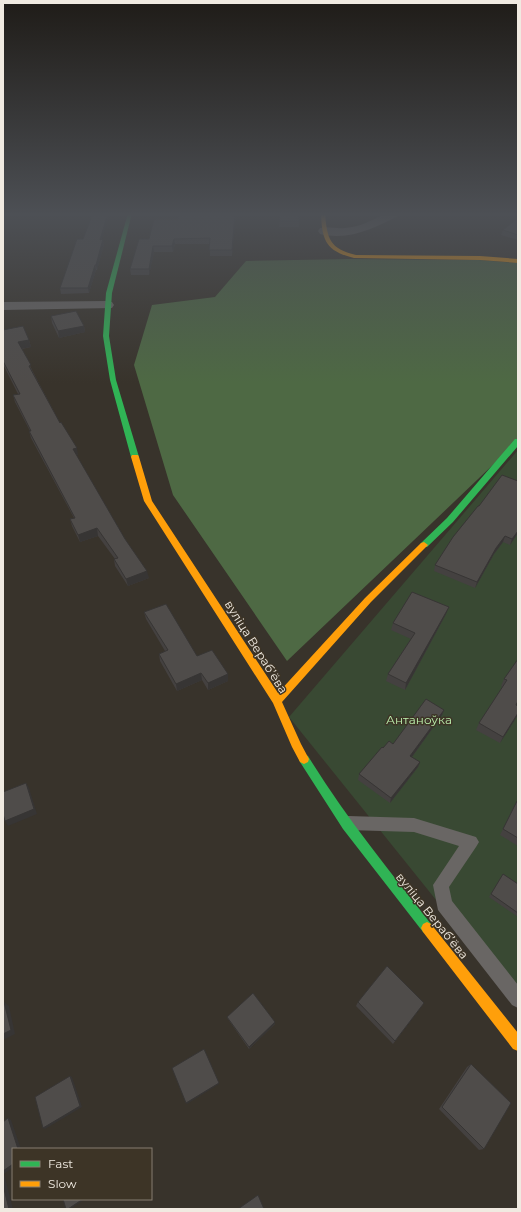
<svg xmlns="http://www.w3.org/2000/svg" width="521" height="1212" font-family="Montserrat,sans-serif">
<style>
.green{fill:#394933}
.forest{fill:#4e6944}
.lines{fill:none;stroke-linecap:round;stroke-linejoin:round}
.lane{fill:#696664;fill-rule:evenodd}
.street{fill:#696664;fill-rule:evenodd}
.fast{fill:#30b455;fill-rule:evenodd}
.slow{fill:#ff9f0a;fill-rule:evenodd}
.wall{fill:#444140}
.shaded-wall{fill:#373534}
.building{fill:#4f4c4a;stroke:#373534}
.labels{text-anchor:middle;stroke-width:3;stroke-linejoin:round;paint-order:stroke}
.street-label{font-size:12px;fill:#f0eae1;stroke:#3d3426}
.park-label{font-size:12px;fill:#bdf2af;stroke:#3d3426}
</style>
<rect width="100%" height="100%" fill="#38332b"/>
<path class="green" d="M518,450V1002L289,717Z"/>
<path class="forest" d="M350,259L479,260L518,263V441L287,661L173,495L134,365L152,305L215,297L246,261Z"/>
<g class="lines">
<path class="lane" d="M348,816L414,818L476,837L479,842L476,847L449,887L452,901L518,985V1008L512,1005L438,910L433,885L459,846L414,832L348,830L343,828L340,823L343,818Z"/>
<path class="street" d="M386,213H402L400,215C374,228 350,241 320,234L318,231L320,228C328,226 336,229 345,228C360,227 373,220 386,213Z
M107,301L112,302L114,305L112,308L3,310V302Z"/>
<path class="fast" d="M128,213H132L112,293L109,336L116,380L139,457L135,459L131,457L110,380L103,336L106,293Z
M515,439H518V446L453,522L427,547H421L420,545L421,543L447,518Z
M304,754L308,756C344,815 388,869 431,924L433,928L431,932L427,934L423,932L343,829L300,762L299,759L300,756Z"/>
<path class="slow" d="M321,213H325C327,239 330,249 356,255L480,256L518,259V263L480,260L354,258C326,251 322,241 321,213Z
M132,455H138L139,457L152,501L278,693L365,598L421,543L424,542L428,545L371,602L282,702L301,744L309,759L308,762L304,764L300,762L292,747L273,703L144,501L131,457Z
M427,922L431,924L518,1033V1051L513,1049L423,932L421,928L423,924Z"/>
</g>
<path class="wall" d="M3,213H11L10,214H3Z
M179,213H236L232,256H210V244H175L173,252H154L149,275H131L130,269L149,239L178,219Z
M280,213H299V227H279Z
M518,218V240L501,235L503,230Z
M83,239H102L104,244L97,270H96L89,293L61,294L60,288Z
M51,316L84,326L85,332L59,338L52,323Z
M3,330L29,340L31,347L22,349L33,372L60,423L78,455H76L125,539L149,578L128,586L115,566L114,559H115L98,536L80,542L72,526L70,519L74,518L31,438L29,431H30L15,402L13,395L18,394L3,364Z
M518,533L510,545L503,542L494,554L475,588L434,571L435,565L453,537Z
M144,612L197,656L228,681L208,690L202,680L177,691L160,661L159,654L165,651L146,619Z
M446,614L405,690L386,681L388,674L411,639L391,630L393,623Z
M518,659L516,705L518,714L500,743L476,730L479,723L503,687L501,686L504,679Z
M444,710L442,715L412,757L420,762L418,767L390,803L358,780L359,774L383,748L393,744Z
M517,801H518V846L500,835Z
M503,874L518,884V917L489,897Z
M358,1002L424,1003L393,1044L356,1006Z
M227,1017L275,1022V1024L249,1049L228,1019Z
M471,1064L484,1149L479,1150L439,1109L467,1067Z"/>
<path class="shaded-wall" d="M108,213H110L101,244L100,240Z
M235,213H236L232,256V250Z
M103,239L104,244L97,270L96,265Z
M174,239L175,244L173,252L172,246Z
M153,246L154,252L149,275V269Z
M95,265L96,270L89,293L88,288Z
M84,326L85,332L59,338L58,331Z
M29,340L31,347L20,349L18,342Z
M77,448L78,455L74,456L73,449Z
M97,528L98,536L80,542L78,535Z
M518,531V533L510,545L512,539Z
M505,536L503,542L494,554L475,588L477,582L496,548Z
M147,571L149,578L128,586L126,579Z
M449,607L446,614L405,690L406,683Z
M201,673L202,680L177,691L176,684Z
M228,674V681L208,690V683Z
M444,710L442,715L409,761L410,756Z
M518,713V715L500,743L503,737Z
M420,762L418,767L390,803L391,798Z
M26,783L29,788L37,814L8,826L5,821Z
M4,1002L9,1006L15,1034L3,1040Z
M275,1022V1024L249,1049V1047Z
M70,1076L72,1077L82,1107L45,1129L43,1128Z
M219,1083V1084L187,1104L186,1103Z
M8,1118L11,1120L21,1149H18Z
M13,1164V1167L4,1174L13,1209H9L3,1185V1171Z
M83,1199H85L70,1209H68Z"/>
<path class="building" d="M93,213H108L100,240L103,239L96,265H95L88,288H60L77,239H83Z
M179,213H235L232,250H209L210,238L174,239L172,246H153L149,269H130L139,239H149L154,219H178Z
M280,213H299V221H279Z
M518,218V235L503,230Z
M76,311L84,326L58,331L51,316Z
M23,326L29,340L18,342L31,365L29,366L60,423L61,422L77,448L73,449L125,539L147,571L126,579L114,559L118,558L97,528L78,535L70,519L75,518L29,431H31L13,395L20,394L3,361V330Z
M502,475L518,481V531L512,539L505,536L496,548L477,582L435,565L453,537L478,506H479Z
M412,592L449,607L406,683L388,674L415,633L393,623Z
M166,604L197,656L212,650L228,674L208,683L201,673L176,684L159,654L168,650L144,612Z
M518,659V701L516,705L518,706V713L503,737L479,723L507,680L504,679Z
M426,699L444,710L410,756L420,762L391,798L359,774L382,747L383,748L389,741L393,744Z
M26,783L34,809L5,821L3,814V792Z
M517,801H518V838L503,829Z
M503,874L518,884V913L491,894Z
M387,966L424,1003L395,1041L358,1002Z
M253,993L275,1022L249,1047L227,1017Z
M4,1002L11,1030L3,1034V1003Z
M204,1049L219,1083L186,1103L172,1068Z
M471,1064L511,1103L484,1149L442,1107Z
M70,1076L80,1106L43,1128L35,1097Z
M8,1118L18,1149H13V1164L3,1171V1122Z
M3,1185L9,1209H3Z
M258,1195L264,1209H238Z
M63,1199H83L68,1209H66Z"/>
<linearGradient id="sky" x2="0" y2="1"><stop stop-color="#1f1c18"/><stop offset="0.56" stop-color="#4d5055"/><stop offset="1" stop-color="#4d5055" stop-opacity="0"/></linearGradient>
<rect width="521" height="383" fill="url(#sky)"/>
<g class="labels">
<g class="street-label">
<text transform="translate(256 647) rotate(58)" y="4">вуліца Верабʼёва</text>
<text transform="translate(432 916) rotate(51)" y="4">вуліца Верабʼёва</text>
</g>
<g class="park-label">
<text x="419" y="724">Антаноўка</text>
</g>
</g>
<rect width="521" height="1212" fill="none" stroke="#f0eae1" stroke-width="8"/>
<rect x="12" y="1148" width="140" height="52" fill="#3d3426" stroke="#857d71"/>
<rect x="20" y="1161" width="20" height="6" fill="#30b455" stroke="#857d71"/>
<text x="48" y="1168" font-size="12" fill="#f0eae1">Fast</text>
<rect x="20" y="1181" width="20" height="6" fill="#ff9f0a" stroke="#857d71"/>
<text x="48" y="1188" font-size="12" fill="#f0eae1">Slow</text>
</svg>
